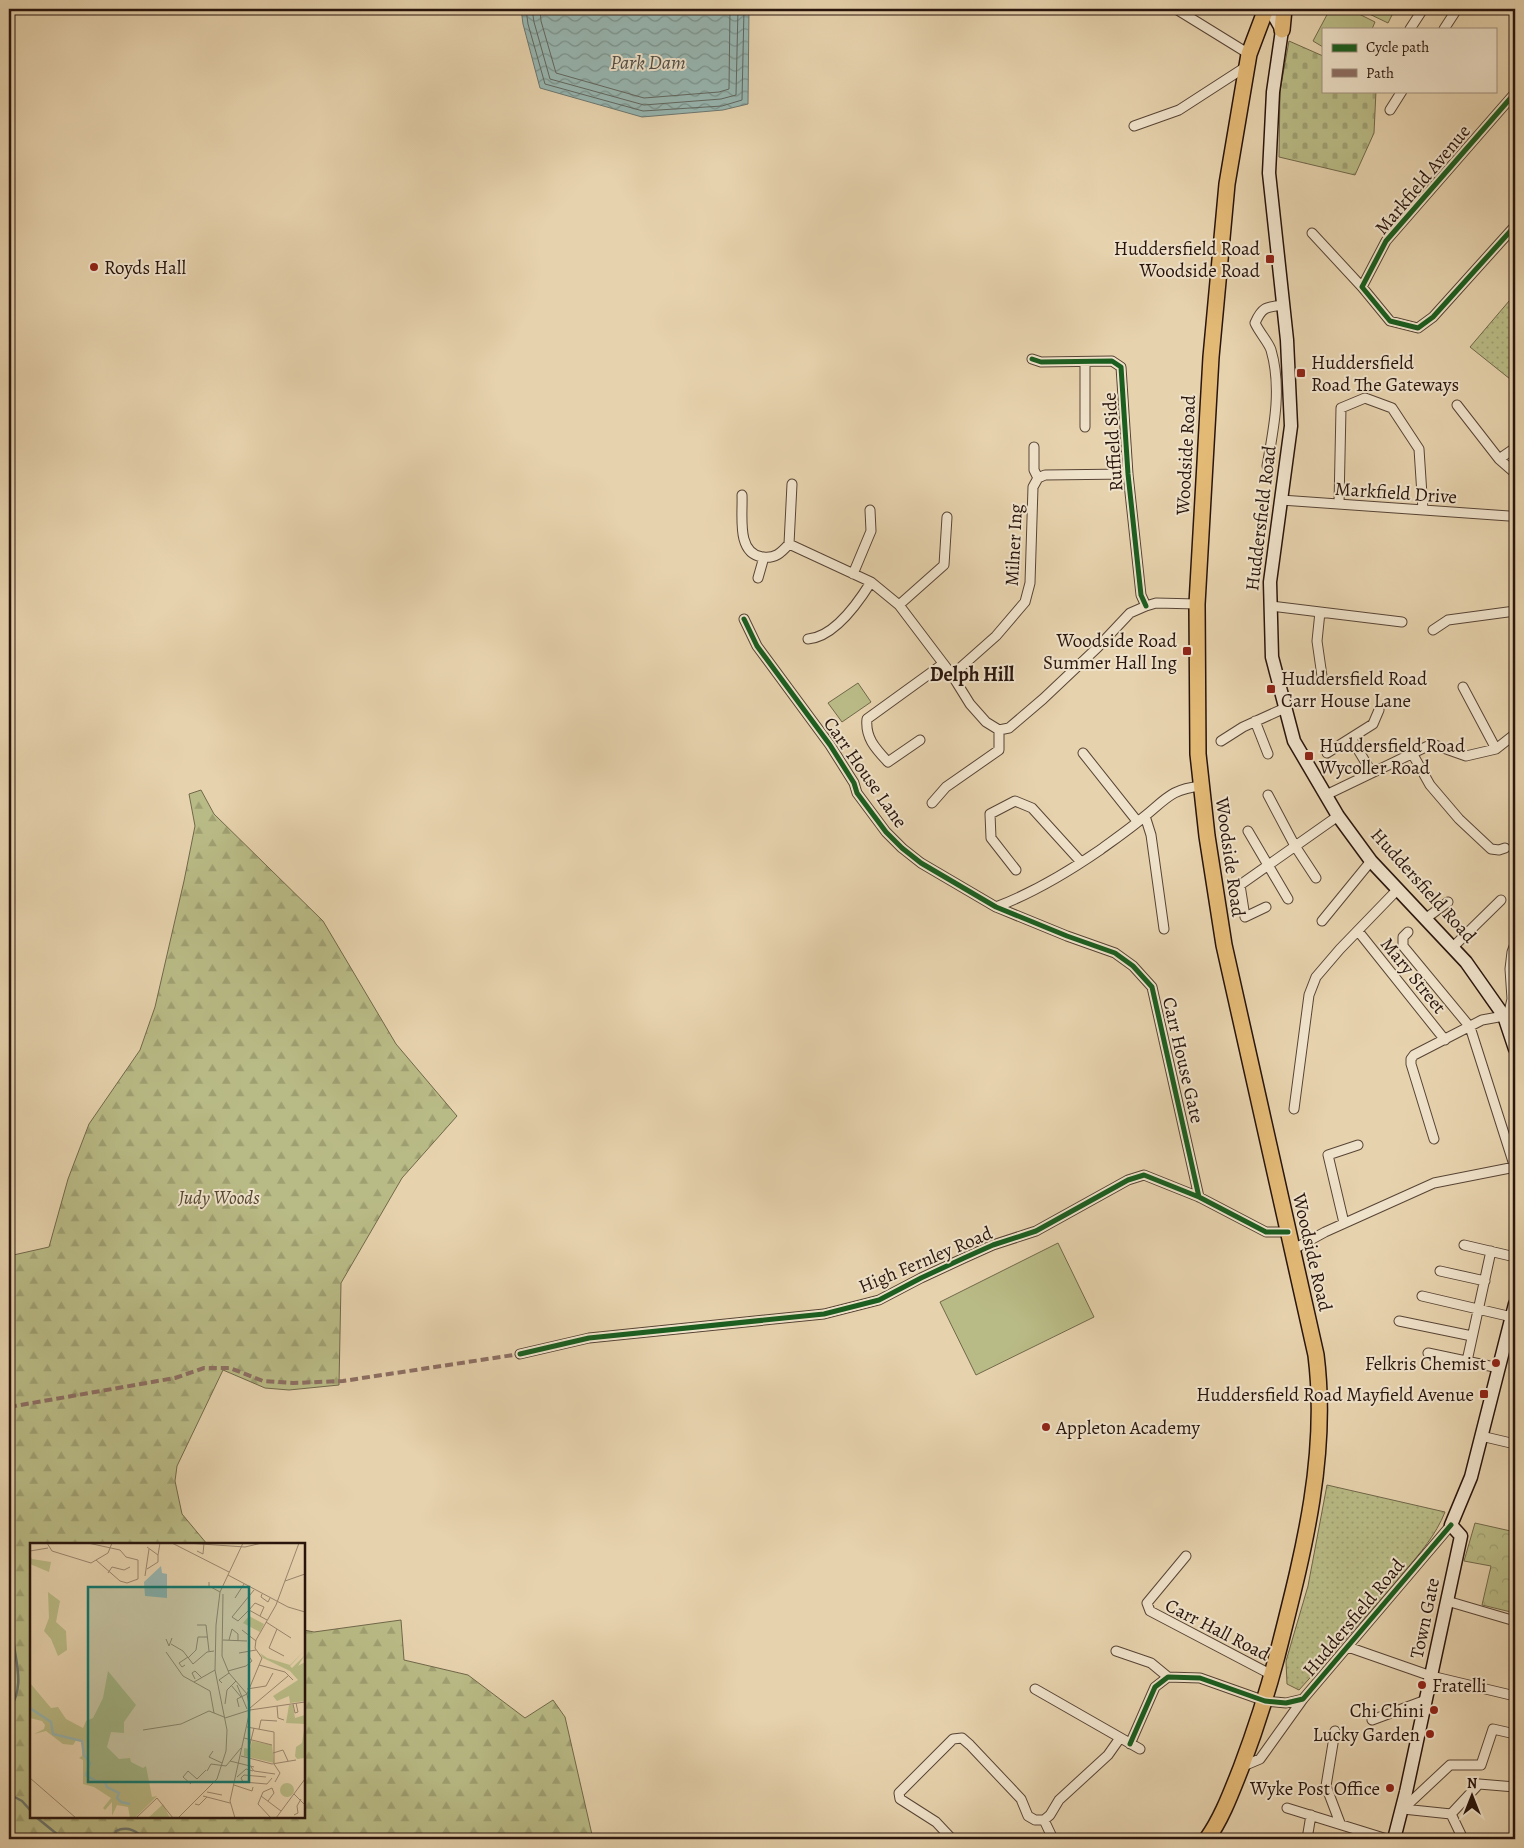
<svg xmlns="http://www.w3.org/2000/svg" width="1524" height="1848" font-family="Alegreya,serif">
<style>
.grass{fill:url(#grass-dots);stroke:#71684a}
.forest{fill:url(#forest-firs);stroke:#71684a}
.cemetery{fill:url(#cemetery-stones);stroke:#71684a}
.park{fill:url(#park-crowns);stroke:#71684a}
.pitch{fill:#b9bb86;stroke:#71684a}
.water{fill:url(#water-waves);stroke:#6b766f}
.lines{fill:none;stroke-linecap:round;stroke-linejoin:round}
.shore{stroke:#60665f;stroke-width:1}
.stream{stroke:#6b766f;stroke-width:2.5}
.street-casing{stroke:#584435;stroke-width:11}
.secondary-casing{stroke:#29150d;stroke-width:15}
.primary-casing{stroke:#29150d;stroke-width:18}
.street{stroke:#efe2ca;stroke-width:9}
.secondary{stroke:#efe2ca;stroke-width:12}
.primary{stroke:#e3b976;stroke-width:15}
.quiet{stroke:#8d6e63;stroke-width:4;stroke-dasharray:8 4;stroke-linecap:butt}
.cycleway-casing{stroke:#efe2ca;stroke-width:8}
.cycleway{stroke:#1b5e20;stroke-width:5}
.poi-dot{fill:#8f2418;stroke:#efe2ca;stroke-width:2}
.labels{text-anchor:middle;stroke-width:4;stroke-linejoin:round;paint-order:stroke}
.street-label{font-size:19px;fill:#29150d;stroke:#efe2ca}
.poi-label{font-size:19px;fill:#29150d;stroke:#efe2ca;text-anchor:end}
.park-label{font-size:19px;font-style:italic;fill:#544731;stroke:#efe2ca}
.water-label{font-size:20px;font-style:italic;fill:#504d46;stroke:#efe2ca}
.neighbourhood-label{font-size:20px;font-weight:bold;fill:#29150d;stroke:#efe2ca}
.inset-river{fill:none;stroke:#97b6b1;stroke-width:2.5}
.inset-road{fill:none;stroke:#9a866d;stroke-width:1}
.view{fill:#0f766e;fill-opacity:0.15;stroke:#0f766e;stroke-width:2.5}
.inset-edge{fill:none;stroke:#29150d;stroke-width:2.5}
</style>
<defs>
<pattern id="grass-dots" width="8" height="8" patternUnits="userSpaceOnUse" patternTransform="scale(1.25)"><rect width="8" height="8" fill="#b9bb86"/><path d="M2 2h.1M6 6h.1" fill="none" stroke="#9fa072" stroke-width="1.8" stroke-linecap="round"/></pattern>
<pattern id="forest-firs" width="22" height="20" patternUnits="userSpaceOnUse" patternTransform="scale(1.25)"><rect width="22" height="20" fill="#b9bb86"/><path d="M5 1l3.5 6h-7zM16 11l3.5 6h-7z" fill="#9fa072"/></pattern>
<pattern id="cemetery-stones" width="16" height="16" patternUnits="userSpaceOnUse" patternTransform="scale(1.25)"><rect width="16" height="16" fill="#b9bb86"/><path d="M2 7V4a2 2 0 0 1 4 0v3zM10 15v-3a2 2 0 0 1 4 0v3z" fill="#9fa072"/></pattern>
<pattern id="park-crowns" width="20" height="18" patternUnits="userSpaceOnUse" patternTransform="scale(1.25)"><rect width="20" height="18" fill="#b9bb86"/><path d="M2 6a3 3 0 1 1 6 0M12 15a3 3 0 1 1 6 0" fill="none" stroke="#9fa072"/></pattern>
<pattern id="water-waves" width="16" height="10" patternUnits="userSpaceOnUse" patternTransform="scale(1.25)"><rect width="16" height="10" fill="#97b6b1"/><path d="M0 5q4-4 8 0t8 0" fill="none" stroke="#7b938e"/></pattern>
</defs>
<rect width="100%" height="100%" fill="#e6d2ad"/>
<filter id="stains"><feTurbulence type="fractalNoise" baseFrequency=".004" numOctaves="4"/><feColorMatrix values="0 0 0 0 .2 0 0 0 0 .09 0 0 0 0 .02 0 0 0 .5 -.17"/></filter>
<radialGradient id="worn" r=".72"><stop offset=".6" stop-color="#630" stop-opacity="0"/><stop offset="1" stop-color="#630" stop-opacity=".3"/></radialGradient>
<path class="grass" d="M1515,294V383L1470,347Z
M1327,1485L1445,1512C1436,1535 1420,1553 1404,1572C1371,1613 1334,1651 1299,1690L1287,1684L1286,1661L1308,1586Z"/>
<path class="forest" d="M201,790L214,814L323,921L396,1044L457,1116L402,1178L341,1283L339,1385L289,1390L265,1388L223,1370L177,1466L175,1481L182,1514L207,1544H31V1817H304V1630L314,1632L401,1620L404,1660L468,1675L525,1718L553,1700L565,1717L593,1839H9V1256L49,1247L68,1179L89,1124L140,1050L155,1007L184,881L195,826L189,794Z"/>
<path class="cemetery" d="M1289,41L1323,56V91H1376L1374,133L1355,175L1279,157L1280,91Z"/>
<path class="park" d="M1475,1523L1515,1532V1613L1482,1605L1491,1566L1464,1561Z"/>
<path class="pitch" d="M1330,9H1349L1375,22L1372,29H1323V47L1313,41Z
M1359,9H1395L1388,23Z
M858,683L871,702L842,722L828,703Z
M1058,1243L1094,1317L976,1375L940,1302Z"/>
<path class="water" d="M521,9H749L748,104L723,110L642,117L540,88L523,24Z"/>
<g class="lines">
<path class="shore" d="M526,9L528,24L545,84L643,111L722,106L742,100L744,9
M532,9L534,22L550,79L644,105L721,99L736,95L738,9
M540,9L541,21L556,73L644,98L719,92L729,89L730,9"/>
<path class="stream" d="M9,1625L13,1628C12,1659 28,1680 9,1711
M9,1794L22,1801L31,1811
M36,1817L63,1839
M114,1839L116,1831C128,1825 137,1832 146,1839"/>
<defs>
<path id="street" d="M1176,9L1249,54
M1410,29L1423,9
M1444,29L1457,9
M1515,93L1386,241L1362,287L1390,321L1418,328L1433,317L1515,226
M1390,110L1402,91
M1134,126L1179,110L1247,66
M1312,233L1362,287
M1032,359L1041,362L1112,361L1121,367L1128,474L1141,595L1146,606
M1457,405L1499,459L1515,473
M1085,427V362
M1034,447V470L1038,478
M1499,459L1515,448
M1267,466C1274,427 1282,388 1271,350C1269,343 1259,332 1255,323C1262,307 1266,307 1283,305
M742,495C743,515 736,553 762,557C775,559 781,553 789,544L792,484
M1281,500L1509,516
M1339,504L1341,408L1365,398L1392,408L1419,449L1423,510
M789,544L871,582L899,605L952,675L970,704L986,722L999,730L1009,728L1043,699L1098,647L1130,613L1146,606L1156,603L1197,604
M853,574L871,531L870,510
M758,578L764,557
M899,605L944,565L947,517
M1271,606L1402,622
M1320,612L1317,641L1322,676
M744,619L757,646L830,745L854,783L857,793L886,832L902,848L921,863L996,907L1067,936L1115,953L1133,966L1152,987L1199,1197
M1433,630L1448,620L1515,611
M808,639C834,637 858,603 871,582
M952,675L996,636L1025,602L1030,583L1033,487L1038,478L1045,475L1128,474
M1463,687L1496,749
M1255,721L1268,754
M1351,738L1372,773
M920,740L888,762C876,749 865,738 867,719L943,664
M1221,741L1243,727L1285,708
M1083,753L1137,821
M1327,753L1373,724L1379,710
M1412,753L1430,785L1459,819L1491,849L1499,850L1505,848
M1268,795L1295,846L1316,878
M1326,795L1432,744L1466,756L1496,749L1515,734
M932,803L946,787L999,750V730
M1145,816L1151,835L1164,929
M1248,831L1288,899
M1016,870L991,838L990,814L1015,801L1032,808L1081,862
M996,907C1033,893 1068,872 1100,850C1115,839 1131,828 1145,816C1167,798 1172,789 1201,786
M1266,907L1245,917L1240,885L1338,816
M1425,919L1448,902
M1322,921L1371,861
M1358,931L1445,1040
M1408,932L1403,937V946L1470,1027L1515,1168
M1453,947L1501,900
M1294,1109L1309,995L1316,977L1340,949L1398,889
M1434,1139L1411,1064V1059L1414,1055L1482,1020L1504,1016L1509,1012L1512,999L1510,969L1512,952L1515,944
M1344,1223L1328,1155L1358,1145
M1464,1245L1515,1257
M1292,1250L1325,1232L1434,1183L1515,1167
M1440,1271L1485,1281
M1422,1296L1512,1317
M1399,1321L1472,1336
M1428,1353L1499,1368
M520,1354L589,1338L824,1314L879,1300L921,1278L964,1258L993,1245L1036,1231L1128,1180L1144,1175L1199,1197L1266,1232H1288
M1467,1361L1491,1251
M1481,1436L1515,1444
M1186,1556L1147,1603L1150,1611L1272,1675
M1447,1601L1515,1621
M1348,1647L1431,1676L1515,1696
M1116,1651L1151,1663L1168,1677
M1035,1689L1140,1749
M1372,1720L1426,1700
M1335,1731L1326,1786L1340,1823
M1130,1744L1155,1687L1168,1677L1200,1678L1265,1701L1286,1703L1303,1699L1451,1525
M1241,1767L1260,1759L1303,1699
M1287,1808L1387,1839
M1403,1809L1450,1765H1481L1493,1729L1515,1734
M1403,1809L1451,1814
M1044,1820L1053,1839
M952,1839L936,1822L900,1799L899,1793L953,1739L962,1738L970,1745L1021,1799L1028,1816L1035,1820H1044L1050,1815L1059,1800L1108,1755L1120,1738
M1307,1839L1311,1815
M1463,1839L1451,1814L1479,1784L1515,1787"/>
<path id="secondary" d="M1270,9L1282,30L1273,92L1269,173L1287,340L1291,426L1270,582L1272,657L1294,741L1338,816L1371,861L1466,962L1504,1016L1515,1049
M1394,1839L1406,1792L1461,1536L1451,1525L1471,1477L1515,1304"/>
<path id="primary" d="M1282,30L1284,9
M1207,1839C1222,1818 1231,1793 1241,1768C1255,1731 1267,1694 1277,1656C1302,1557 1329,1458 1316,1355L1224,945L1207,836L1198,754L1197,604L1211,357L1227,184L1249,54L1266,9"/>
</defs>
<use href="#street" class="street-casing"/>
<use href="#secondary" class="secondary-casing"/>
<use href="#primary" class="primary-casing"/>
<use href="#street" class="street"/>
<use href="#secondary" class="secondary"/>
<use href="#primary" class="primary"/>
<path class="quiet" d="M9,1407L175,1378L204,1368H230L263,1381L293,1383L343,1381L520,1354"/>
<defs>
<path id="cycleway" d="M1515,93L1386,241L1362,287L1390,321L1418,328L1433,317L1515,226
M1032,359L1041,362L1112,361L1121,367L1128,474L1141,595L1146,606
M744,619L757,646L830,745L854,783L857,793L886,832L902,848L921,863L996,907L1067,936L1115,953L1133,966L1152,987L1199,1197
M520,1354L589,1338L824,1314L879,1300L921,1278L964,1258L993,1245L1036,1231L1128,1180L1144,1175L1199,1197L1266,1232H1288
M1130,1744L1155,1687L1168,1677L1200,1678L1265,1701L1286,1703L1303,1699L1451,1525"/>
</defs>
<use href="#cycleway" class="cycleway-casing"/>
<use href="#cycleway" class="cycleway"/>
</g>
<g class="poi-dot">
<rect x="1265" y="254" width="10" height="10" rx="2.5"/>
<circle cx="94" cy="267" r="5"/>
<rect x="1296" y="368" width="10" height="10" rx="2.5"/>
<rect x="1182" y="646" width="10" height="10" rx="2.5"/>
<rect x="1266" y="684" width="10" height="10" rx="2.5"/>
<rect x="1304" y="751" width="10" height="10" rx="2.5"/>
<circle cx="1496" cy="1363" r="5"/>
<rect x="1479" y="1389" width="10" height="10" rx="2.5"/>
<circle cx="1046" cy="1427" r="5"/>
<circle cx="1422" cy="1685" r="5"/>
<circle cx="1434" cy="1710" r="5"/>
<circle cx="1430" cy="1734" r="5"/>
<circle cx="1390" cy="1788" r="5"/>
</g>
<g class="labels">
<g class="street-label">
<text transform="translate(1422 179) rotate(-50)" y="7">Markfield Avenue</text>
<text transform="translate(1112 442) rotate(-94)" y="7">Ruffield Side</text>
<text transform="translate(1185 455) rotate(-87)" y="7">Woodside Road</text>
<text transform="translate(1396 492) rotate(4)" y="7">Markfield Drive</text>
<text transform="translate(1260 518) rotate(-83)" y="7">Huddersfield Road</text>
<text transform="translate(1013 545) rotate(-87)" y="7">Milner Ing</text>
<text transform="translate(866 772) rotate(55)" y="7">Carr House Lane</text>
<text transform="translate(1231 857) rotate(82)" y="7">Woodside Road</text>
<text transform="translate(1424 885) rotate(48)" y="7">Huddersfield Road</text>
<text transform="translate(1414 975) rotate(51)" y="7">Mary Street</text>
<text transform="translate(1184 1060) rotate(77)" y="7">Carr House Gate</text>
<text transform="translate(1313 1252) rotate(77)" y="7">Woodside Road</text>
<text transform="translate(925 1259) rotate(-23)" y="7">High Fernley Road</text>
<text transform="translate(1353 1617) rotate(-50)" y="7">Huddersfield Road</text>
<text transform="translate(1424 1618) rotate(-78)" y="7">Town Gate</text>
<text transform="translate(1218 1629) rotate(27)" y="7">Carr Hall Road</text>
</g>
<g class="poi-label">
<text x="1260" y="255">Huddersfield Road<tspan x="1260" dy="22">Woodside Road</tspan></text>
<text x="104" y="274" text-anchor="start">Royds Hall</text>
<text x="1311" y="369" text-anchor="start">Huddersfield<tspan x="1311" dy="22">Road The Gateways</tspan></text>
<text x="1177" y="647">Woodside Road<tspan x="1177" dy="22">Summer Hall Ing</tspan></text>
<text x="1281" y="685" text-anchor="start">Huddersfield Road<tspan x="1281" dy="22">Carr House Lane</tspan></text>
<text x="1319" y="752" text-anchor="start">Huddersfield Road<tspan x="1319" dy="22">Wycoller Road</tspan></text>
<text x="1486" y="1370">Felkris Chemist</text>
<text x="1474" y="1401">Huddersfield Road Mayfield Avenue</text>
<text x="1056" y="1434" text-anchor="start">Appleton Academy</text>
<text x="1432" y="1692" text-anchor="start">Fratelli</text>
<text x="1424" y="1717">Chi Chini</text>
<text x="1420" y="1741">Lucky Garden</text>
<text x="1380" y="1795">Wyke Post Office</text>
</g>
<g class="park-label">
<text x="219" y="1204">Judy Woods</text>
</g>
<g class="water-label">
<text x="648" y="69">Park Dam</text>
</g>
<g class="neighbourhood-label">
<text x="972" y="681">Delph Hill</text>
</g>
</g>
<g transform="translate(30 1543)">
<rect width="275" height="275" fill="#e6d2ad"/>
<path d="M219,73L234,81L230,89L213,80ZM259,162H263L265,175L275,172V215L267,216L265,213L266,204L272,200L275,181L256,180ZM133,261L140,275H118L129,265Z" fill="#b9bb86"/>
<path d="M0,13L2,16L21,19L19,29L0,21ZM18,49L30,58L26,79L36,88L37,107L28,113L21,96L14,88L19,75ZM78,128L106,162L94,179V190L81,189L77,204L89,216L100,215L101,219L113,225L116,223L122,254L127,253L105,275H100L98,264L87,262L82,273V259L75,267L73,265L81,255L64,244L53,241V217L49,215L52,213L53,199L47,196L43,202L33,201L16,188L4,191L14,186L15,182L12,178L0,175V140L21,165L28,164L36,176L53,185L56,178L63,175L73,155Z" fill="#b9bb86"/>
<path d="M275,107L260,123L262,125L275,112L268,123L275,119V158L260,160L259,153L247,158L243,153L268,137L260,128L233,115L230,110L237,115L260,122ZM222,198L242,202L244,220L214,213V205L220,206ZM250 247a7 7 0 1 1 14 0a7 7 0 1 1-14 0Z" fill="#b9bb86"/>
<path d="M131,23L132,30L137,31V55L115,53L114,39Z" fill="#97b6b1"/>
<path class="inset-river" d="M0,165L21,179L23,191L52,198L54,212L60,220L56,232L66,238L75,239L77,244L89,250L87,255L91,259L100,261"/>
<path class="inset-road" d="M17,0L22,8L61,20L78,10L82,0M58,0L90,7L96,14L108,17V36L97,40L90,38L66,17M142,0L199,29M157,0L215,4L232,0M117,4L128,12L130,0M0,8L18,5M167,8L173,11L174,0M117,26L128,19V12M78,30L82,24L94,27L100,24M198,32L258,64L275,69M115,33L119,6M255,38L275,31M179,39V43L190,49M224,47L202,74L208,78L219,67L237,77M193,51L192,113L199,130L217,151L220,167L200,258L205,275M232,51L231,54L238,59L240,55M205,55L214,41M219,67L225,60L234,64L230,73M236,79L261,95M167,82H176L179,108M247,86L239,105L254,113M212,87L226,98M136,96L139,103L142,95M193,97L217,98M199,97L202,86L208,91V98M141,101L153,108L163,121L177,109L184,108M136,109L153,133L180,148L184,170M209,110L226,107M158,115L166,107L168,94H177M155,122L152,124L149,120L158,114M229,122L255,129L263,137M216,123L222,118L218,112M198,128L216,123M165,136L162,130L165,128L172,135M164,139L185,127M192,140L189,137L199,130M201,142L211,154M207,142L217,166M217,146L236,143L243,130M195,161L197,147L206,138M263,161L265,170L268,169L266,160M247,163L248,175L254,177M209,164L207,156L217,151L232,115L225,105L226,97L246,62L269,0M220,165L258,133M220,167L275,159M195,175L220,167M217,184L244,189M229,186L231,177L247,178M113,187L151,181L179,168L194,174M244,189V220M214,195L242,202M219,205L224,185M183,208L179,214L192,220M243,210L253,207L258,218M211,213L242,221L266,217M200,218L224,224M244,221L250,230L245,239M221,224L224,228L245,231M177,228L181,221L196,223L211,205M207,234L216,226L223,228M236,234L214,232L211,235L213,239L237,241L242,235M0,235L46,275M161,241L153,234L158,228L167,236L176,227M204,242L222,248L223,244M177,249L192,252M264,251L275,262M173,253L200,260M231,253L251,268M238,258L244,250L242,245L233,249L228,261L241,275M165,261L169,262L177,254M264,272L268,270L267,263L271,256M106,275L127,255L143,275M148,275L187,236L196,208L197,187L185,127L186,82L190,49L213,0M246,275L275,236"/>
<path class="view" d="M58,44H219V239H58Z"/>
<rect width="275" height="275" class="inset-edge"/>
</g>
<rect width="1524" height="1848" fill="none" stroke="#e6d2ad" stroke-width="30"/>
<rect x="10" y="10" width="1504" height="1828" fill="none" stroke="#29150d" stroke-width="2.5"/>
<rect x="15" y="15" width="1494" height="1818" fill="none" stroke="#29150d"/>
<rect x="1322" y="28" width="175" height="65" fill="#efe2ca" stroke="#a0907e"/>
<rect x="1332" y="44" width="25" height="8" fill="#1b5e20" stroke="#a0907e"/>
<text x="1366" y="52" font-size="15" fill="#29150d">Cycle path</text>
<rect x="1332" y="69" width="25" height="8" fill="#8d6e63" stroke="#a0907e"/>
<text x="1366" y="78" font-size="15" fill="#29150d">Path</text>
<g transform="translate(1472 1796)" stroke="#efe2ca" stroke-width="4" paint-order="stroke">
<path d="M0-4L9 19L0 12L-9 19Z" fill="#29150d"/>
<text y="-8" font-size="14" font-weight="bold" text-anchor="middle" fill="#29150d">N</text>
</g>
<rect width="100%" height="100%" filter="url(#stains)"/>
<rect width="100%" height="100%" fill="url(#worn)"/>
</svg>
